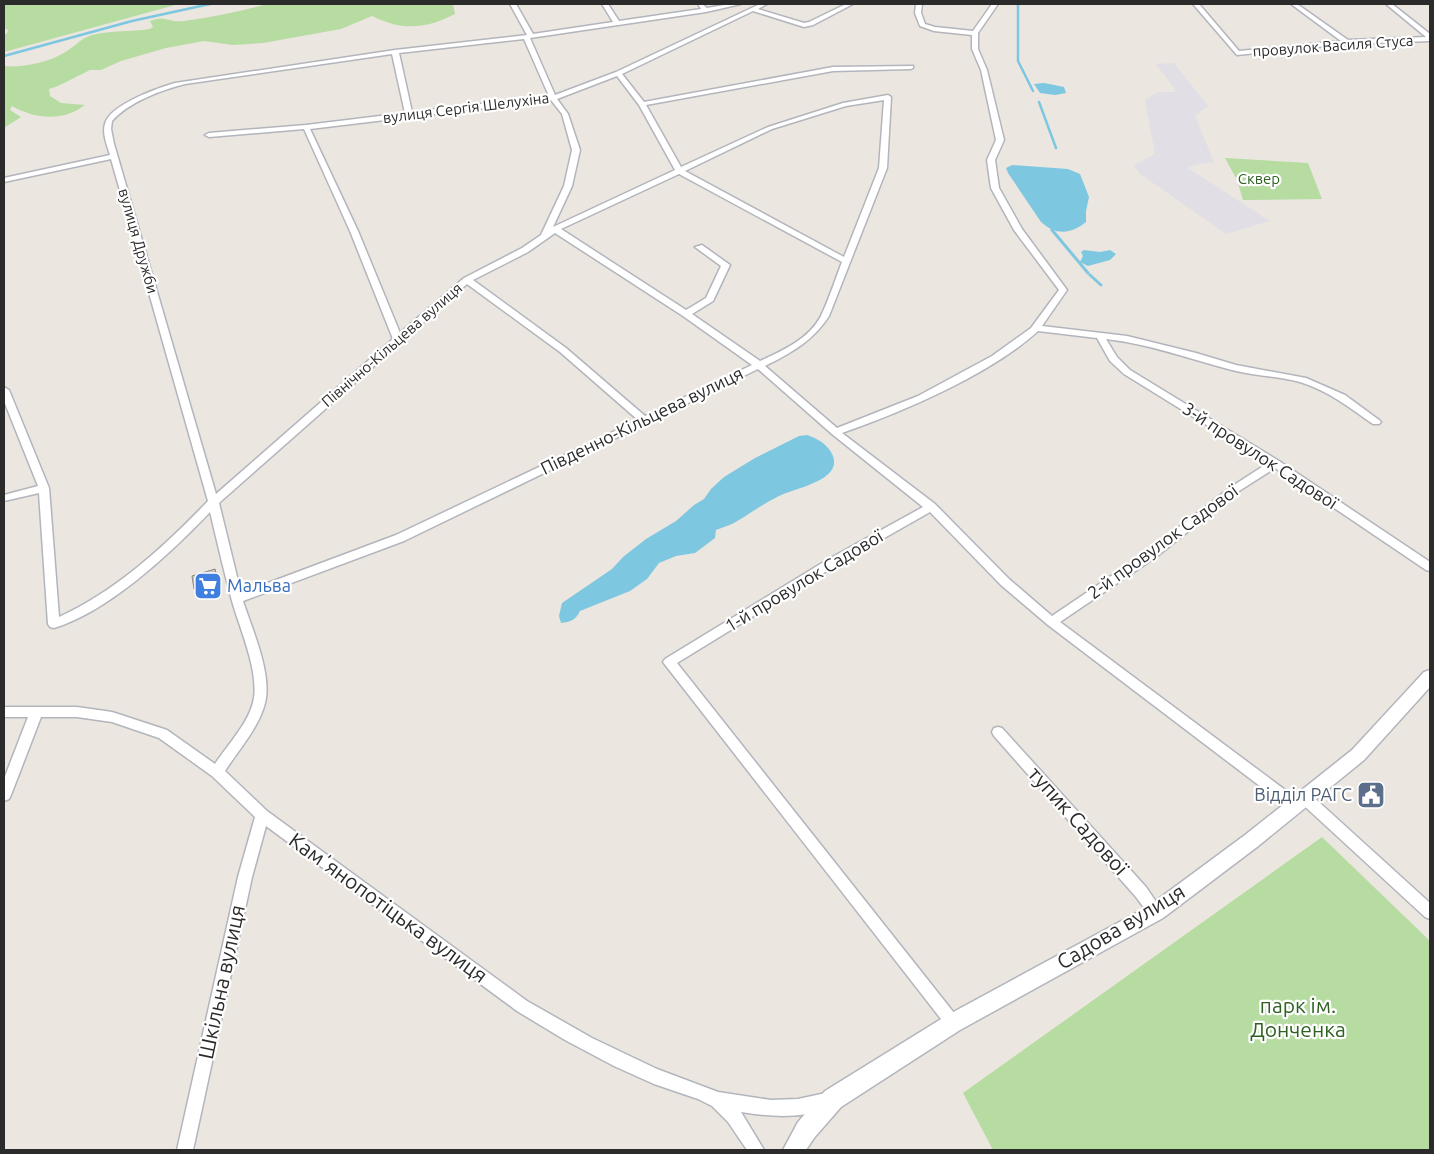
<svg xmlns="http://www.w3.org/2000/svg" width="1434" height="1154" font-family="Ubuntu,sans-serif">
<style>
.industrial{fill:#e1dfe5}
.green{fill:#b6dca2}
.water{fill:#7ec7e1}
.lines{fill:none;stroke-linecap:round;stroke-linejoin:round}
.stream-far1{stroke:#7ec7e1;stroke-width:2.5}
.stream{stroke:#7ec7e1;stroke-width:3}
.minor-casing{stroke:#b3b5bd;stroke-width:3}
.secondary-casing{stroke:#b3b5bd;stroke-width:3}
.minor{fill:#fff;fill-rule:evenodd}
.secondary{fill:#fff;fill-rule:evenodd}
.shaded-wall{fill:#8b8984}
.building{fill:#c7c4bd;stroke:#8b8984}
.labels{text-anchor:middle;stroke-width:4.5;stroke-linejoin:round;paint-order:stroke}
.far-street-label{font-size:15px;fill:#2b2b2b;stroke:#fff}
.far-park-label{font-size:15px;fill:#306123;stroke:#fff}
.street-label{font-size:18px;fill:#2b2b2b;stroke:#fff}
.shop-label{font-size:18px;fill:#366cbe;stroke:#fff;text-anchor:start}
.service-label{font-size:18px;fill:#4e5e75;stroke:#fff;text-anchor:end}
.near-street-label{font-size:21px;fill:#2b2b2b;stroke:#fff}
.near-park-label{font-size:21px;fill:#306123;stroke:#fff}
</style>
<rect width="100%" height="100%" fill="#ebe6df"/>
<path class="industrial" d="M1174,63L1208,106L1195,116L1214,162L1195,165L1188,168L1270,221L1226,234L1139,173L1134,165L1155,154L1145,100L1158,92H1177L1156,64Z"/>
<path class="green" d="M4,4H196H179L4,52V35L7,33L8,30L4,28Z
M268,4H453L455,14C426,29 402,31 372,16L341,29L263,43L233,45L204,41L166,48L121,61L101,70H90L58,86L49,89L50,96L61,103L85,105C63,122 35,119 12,106L10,110L21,117L4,128V66C21,68 45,63 60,55C72,50 79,39 92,35C111,30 131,32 150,29L153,27L150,21C166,15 169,23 184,21C213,17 240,11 268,4Z
M1225,158L1308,163L1322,199L1243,200L1237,180Z
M1322,837L1430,941V1150H993L963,1093Z"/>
<path class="water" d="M1044,83L1064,87L1066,93L1055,95L1040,93L1034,84Z
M1012,165L1068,169L1080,174L1089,197L1086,211V222C1071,234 1056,236 1041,222L1008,173L1006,168Z
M1084,250L1100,252L1110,250L1116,254L1110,260L1088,266L1080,262L1083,256L1081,252Z
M807,435C818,439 828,444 833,456C842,481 794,488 779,496C763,504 748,515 732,524L716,530L715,538L695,553L676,556L659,563L647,579L630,591L580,611C576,620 570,622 561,623L559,616L562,603L612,569L623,557L646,539L676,521L694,505L704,499L711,489L724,477L755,458L799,436Z"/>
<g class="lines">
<path class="stream-far1" d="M1018,4V61L1033,91
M4,56L132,21L210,4
M1039,102L1056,148"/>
<path class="stream" d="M1052,230L1088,273
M1090,275L1101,285"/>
<defs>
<path id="minor" d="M510,4H516L533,34L613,22L602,4H608L619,21L701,9L698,4H702L707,8L730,4H741L706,12L530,38L555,95L616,72L760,4H767L758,9L804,23L809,22L846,4H853L813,25L804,27L753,11L622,74L644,102L833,67L913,66V68L911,69L833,71L646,105L681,167L768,127L843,103L888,95L891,97L887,168L829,316C813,341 791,353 765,366L837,428L918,396L992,356L1031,328L1059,290L1014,230L991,188L987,160L996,140L981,70L972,49V35L934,31L920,26L915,13L916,4H922L921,13L925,24L935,27L973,31L992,4H998L978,33V49L987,70L1004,140L995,160L999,188L1022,229L1067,290L1042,326L1127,336L1196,353L1236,365L1306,378L1345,395L1379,420L1381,422L1379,424H1373C1350,408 1327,390 1300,382C1278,376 1254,376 1232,370C1190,359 1150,344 1106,339L1117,357L1130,370L1279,461L1430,562V571L1426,570L1275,468L1239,491L1156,557L1060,622L1300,801L1302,805L1300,809L1295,811L1290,809L1048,625L1001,585L930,512L835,566L677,663L958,1018L961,1023L958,1028L953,1031L948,1028L663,662L665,659L827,560L923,507L832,434L758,369L404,541L243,601C252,629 270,669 266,698C262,724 239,749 225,771L267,811L527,1001L592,1038L657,1069L718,1092L771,1100L798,1099L826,1093L832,1095L834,1101L832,1107C803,1119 772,1117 741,1112L764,1150H747L728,1122L712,1106L698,1099L654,1084L614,1066L565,1040L517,1011L266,826L252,877L193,1150H177L238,877L255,817L212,776L159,738L112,722L77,717H41L11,795L9,799L4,801V779L28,717H4V707H77L112,712L167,730L215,764C228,744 250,722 254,698C258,669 240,629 232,601C224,572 217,541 210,512C171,553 108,612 54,628L50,627L48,624L39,493L4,501V495L38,486L4,401V387L9,390L49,488L59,617C116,591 165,546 208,501L111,159L4,182V178L110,155C107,145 102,133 105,124C109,105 158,88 175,83L395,50L527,35ZM524,39L549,96L412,112L399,53ZM392,54L405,113L306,125L209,133L205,135L209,137L304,129L350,231L393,339L216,494L114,144L111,129L112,121C129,102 161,90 185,84ZM617,76L639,105L675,170L553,227L572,186L580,150L568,114L557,99ZM551,100L562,114L572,150L564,186L541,235L522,248L464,278L400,333L358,231L310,129ZM884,100L879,168L844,257L685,171L772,129L846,106ZM679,174L842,262C835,280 829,299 821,316C809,339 782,351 760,361L692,314L713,301L730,265L702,245L695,247L721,266L706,298L686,310L561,229ZM555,233L683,316L752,365L645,416L566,348L473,280L528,252ZM467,284L560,352L638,420L396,535L241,593L219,503ZM1038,331L1097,338L1110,361L1124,374L1268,463L1231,487L1148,551L1052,616L1009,579L935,504L842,433C903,412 991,374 1038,331Z
M1193,4H1199L1239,51L1341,41L1291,4H1297L1348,40L1426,37L1386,4H1392L1430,34V41L1347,44L1237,55Z
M998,727L1002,728L1146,887L1163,912L1161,917L1156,919L1151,917L1136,897L994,736L992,732L994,728Z
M1305,792L1310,794L1430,903V919L1425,917L1300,802L1298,798L1300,794Z"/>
<path id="secondary" d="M1430,670V687L1364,760L1257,847L1163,918L960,1030L841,1107L814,1138L806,1150H783L798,1122L825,1091L946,1016L1149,906L1245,835L1352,750L1424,672Z"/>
</defs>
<use href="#minor" class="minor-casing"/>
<use href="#secondary" class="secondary-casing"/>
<use href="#minor" class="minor"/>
<use href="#secondary" class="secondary"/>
</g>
<path class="shaded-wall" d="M215,569L218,577L221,589L198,596L194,589Z"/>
<path class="building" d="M215,569L218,582L194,589L192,576Z"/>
<defs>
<symbol id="supermarket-square" viewBox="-11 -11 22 22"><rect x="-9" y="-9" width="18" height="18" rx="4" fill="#3f7fe0" stroke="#fff"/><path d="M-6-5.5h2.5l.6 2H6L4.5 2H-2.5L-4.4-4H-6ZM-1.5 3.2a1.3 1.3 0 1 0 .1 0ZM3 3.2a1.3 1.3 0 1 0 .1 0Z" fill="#fff"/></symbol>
<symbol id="civic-square" viewBox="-11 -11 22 22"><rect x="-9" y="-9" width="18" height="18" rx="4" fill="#5c6f8a" stroke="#fff"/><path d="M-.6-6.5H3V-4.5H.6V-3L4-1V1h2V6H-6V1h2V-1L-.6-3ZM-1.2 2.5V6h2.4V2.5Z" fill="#fff"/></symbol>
</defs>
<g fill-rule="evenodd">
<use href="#supermarket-square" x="192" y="570" width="32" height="32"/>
<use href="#civic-square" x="1355" y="779" width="32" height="32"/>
</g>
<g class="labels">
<g class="far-street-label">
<text transform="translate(1333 46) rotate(-4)" y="5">провулок Василя Стуса</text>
<text transform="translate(466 108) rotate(-7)" y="5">вулиця Сергія Шелухіна</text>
<text transform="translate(138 241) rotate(74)" y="5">вулиця Дружби</text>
<text transform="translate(392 345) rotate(-41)" y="5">Північно-Кільцева вулиця</text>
</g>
<g class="far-park-label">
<text x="1259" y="184">Сквер</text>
</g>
<g class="street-label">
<text transform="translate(642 421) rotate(-26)" y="6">Південно-Кільцева вулиця</text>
<text transform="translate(1260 456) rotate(33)" y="6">3-й провулок Садової</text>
<text transform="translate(1163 542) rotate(-36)" y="6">2-й провулок Садової</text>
<text transform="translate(804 581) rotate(-31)" y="6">1-й провулок Садової</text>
</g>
<g class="shop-label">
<text x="227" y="592">Мальва</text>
</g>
<g class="service-label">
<text x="1352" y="801">Відділ РАГС</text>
</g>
<g class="near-street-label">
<text transform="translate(1078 821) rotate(48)" y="7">тупик Садової</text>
<text transform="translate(388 908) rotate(36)" y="7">Камʼянопотіцька вулиця</text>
<text transform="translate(1121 927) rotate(-31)" y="7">Садова вулиця</text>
<text transform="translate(222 982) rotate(-78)" y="7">Шкільна вулиця</text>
</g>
<g class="near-park-label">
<text x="1298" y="1013">парк ім.<tspan x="1298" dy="24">Донченка</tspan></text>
</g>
</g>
<rect width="1434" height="1154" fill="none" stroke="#2b2b2b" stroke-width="10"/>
</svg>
